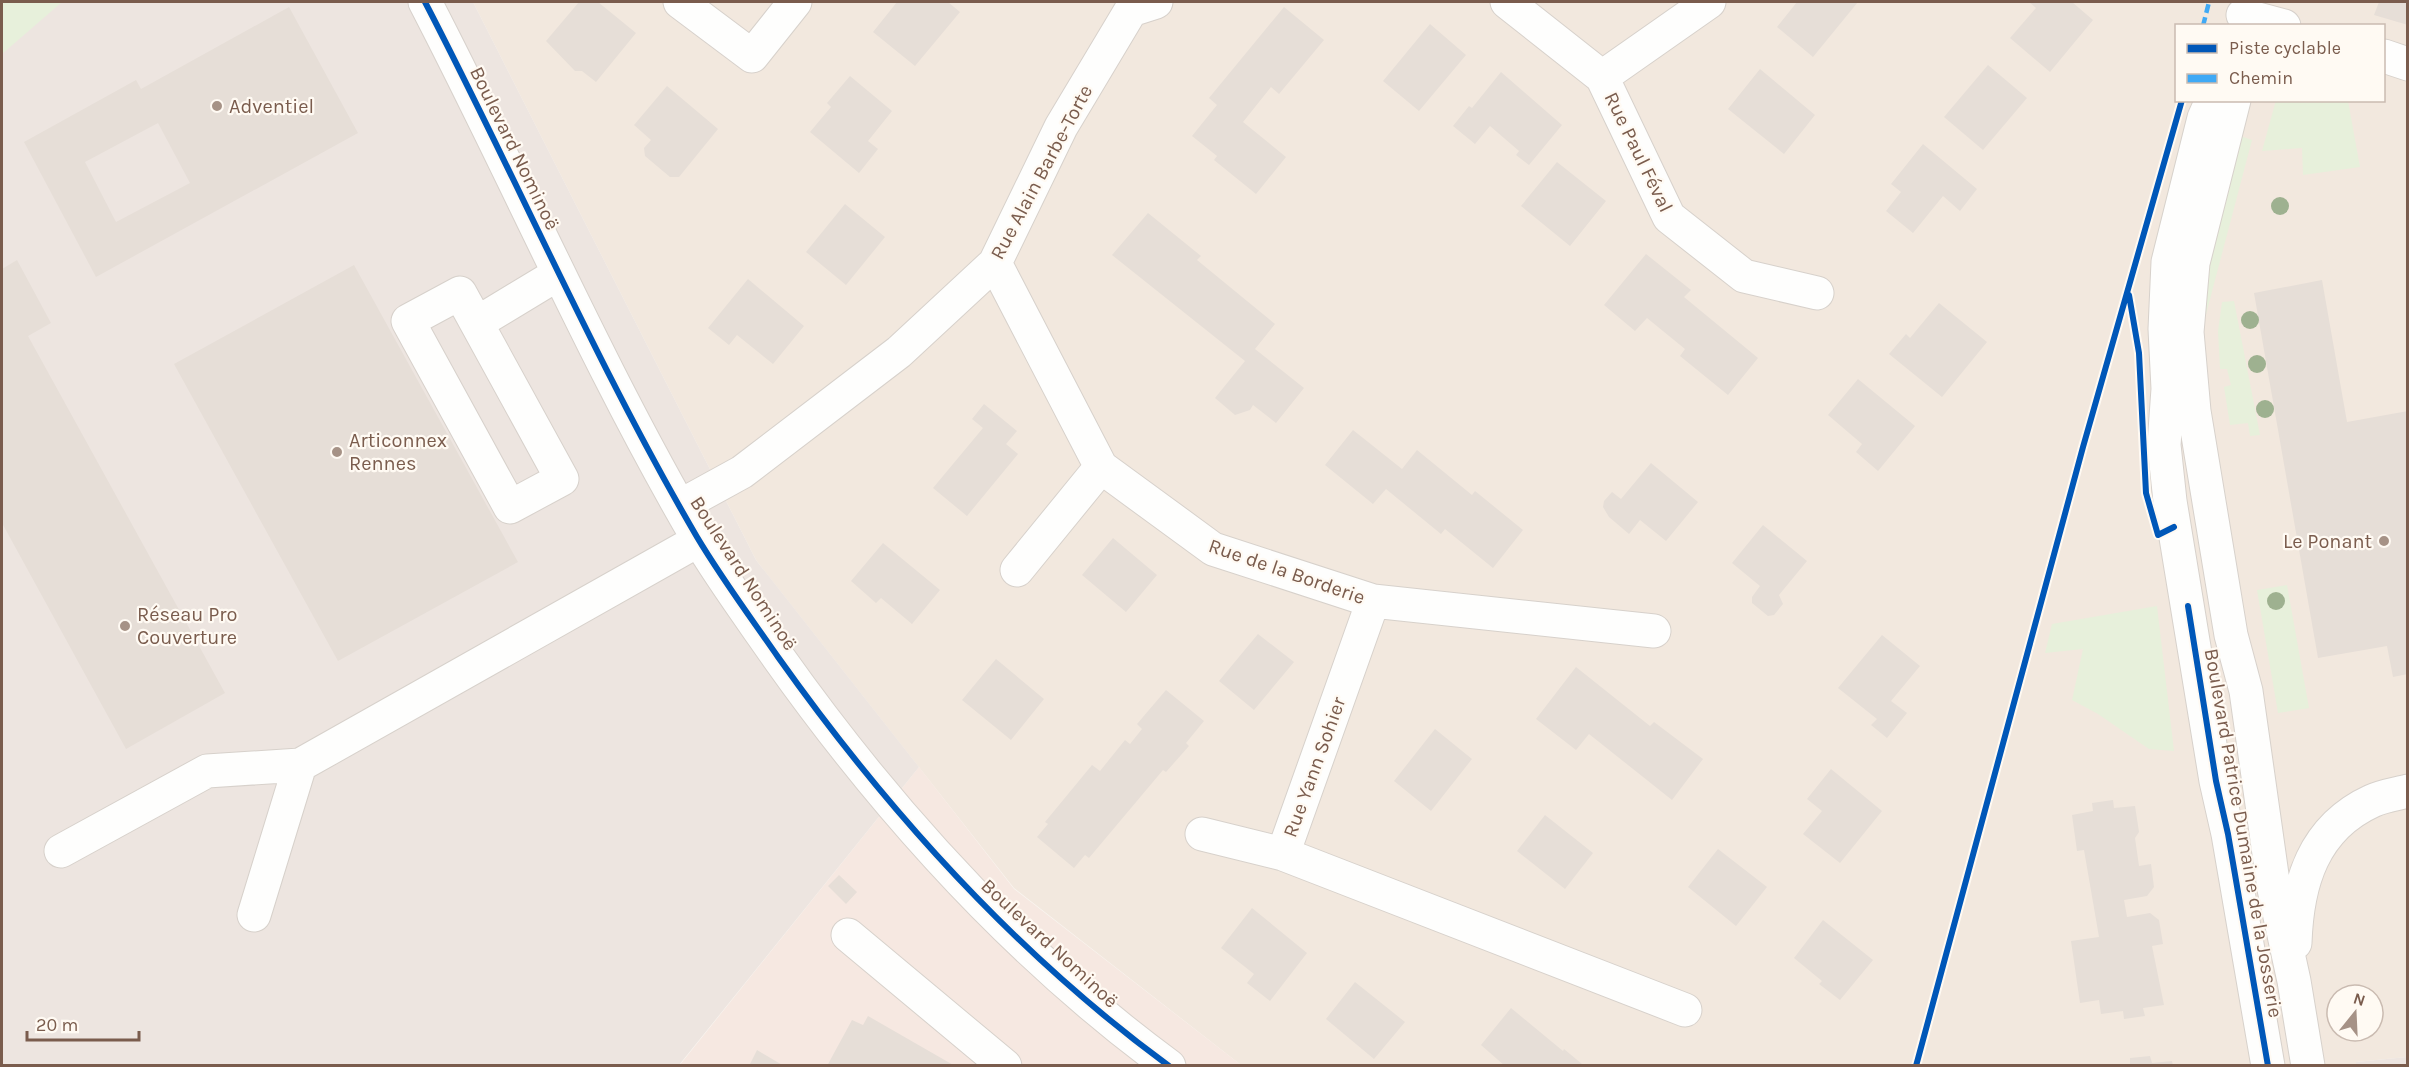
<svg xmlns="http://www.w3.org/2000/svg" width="2409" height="1067" font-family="Karla,sans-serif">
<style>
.residential{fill:#f2e8de;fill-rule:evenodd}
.commercial{fill:#f6e8e1}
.industrial{fill:#ede5e0}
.green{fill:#e7f0db}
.building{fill:#e6ded7;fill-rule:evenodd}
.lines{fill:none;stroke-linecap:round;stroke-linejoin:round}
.minor-casing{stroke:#d7d1cb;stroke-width:35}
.minor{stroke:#fefefd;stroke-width:33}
.quiet{stroke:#3fa9f5;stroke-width:4.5;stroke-dasharray:9 4.5;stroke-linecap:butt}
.cycleway-casing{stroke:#fffaf3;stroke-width:10}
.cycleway{stroke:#0057b8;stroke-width:6}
.tree{fill:#9eb190}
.poi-dot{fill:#a69286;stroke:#fffaf3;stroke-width:2}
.labels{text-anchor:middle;stroke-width:4.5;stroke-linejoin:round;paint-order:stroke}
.poi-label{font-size:20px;fill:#7a5c4d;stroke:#fffaf3;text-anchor:start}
.street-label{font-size:20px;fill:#7a5c4d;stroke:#fffaf3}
</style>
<rect width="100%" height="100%" fill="#f9f5f0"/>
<path class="residential" d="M473,2H2407V1057L2356,1062V1066L1241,1065L1014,888L756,560ZM2176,26H2384V100H2176ZM2337,995H2373V1031H2337Z"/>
<path class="commercial" d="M919,767L1014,889L1241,1065L679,1066Z"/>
<path class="industrial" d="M2,2H473L756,560L919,767L679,1065L2,1066Z
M2407,1057V1065H2356V1062Z"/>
<path class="green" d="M2,2H62L2,54Z
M2276,100L2348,101L2360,167L2303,175L2302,148L2262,151Z
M2235,134L2252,140L2200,337L2198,296Z
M2234,301L2260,435L2250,436L2248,423L2230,425L2224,387L2231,385L2227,369H2220L2218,331L2222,302Z
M2287,585L2309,708L2278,713L2257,590Z
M2157,606L2174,751L2149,749L2098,714L2072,700L2083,649L2045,653L2052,624Z"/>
<path class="building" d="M579,2H598L636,33L596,82L582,71H575L546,41Z
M897,2H948L960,12L915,66L873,32Z
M1797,2H1858L1813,57L1777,27Z
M2029,2H2072L2093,20L2050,72L2010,38L2036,8Z
M2379,2H2408V25L2374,15Z
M289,7L358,133L96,277L24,142L136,80L141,89ZM158,123L190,183L116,222L85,162Z
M1284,7L1324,40L1279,94L1271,87L1243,122L1286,157L1256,194L1214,160L1217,156L1192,136L1217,105L1209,98Z
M1430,24L1466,55L1419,111L1383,81Z
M1988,65L2027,98L1983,150L1944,117Z
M1760,69L1815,115L1784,154L1728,109Z
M1501,72L1562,125L1529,165L1516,155L1519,151L1490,126L1475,144L1453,126L1469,106L1472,108Z
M850,76L892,111L868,141L878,149L859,173L810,132L831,107L827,103Z
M667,86L718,129L679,177H670L645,156L644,148L651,140L634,125Z
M1923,144L1977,189L1960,211L1943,196L1913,233L1886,211L1901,192L1891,184Z
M1557,162L1606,201L1570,246L1521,206Z
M845,204L885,237L846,285L806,252Z
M1148,213L1201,256L1197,260L1275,324L1255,349L1304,388L1276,423L1253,405L1250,410L1235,415L1215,398L1245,361L1112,255Z
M1646,254L1691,290L1684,297L1758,358L1728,395L1680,356L1685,349L1647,318L1635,331L1604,305Z
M17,260L51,323L28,336L225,693L126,749L2,523V269Z
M354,265L518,562L338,661L174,364Z
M748,279L804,326L773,364L737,335L729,345L708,328Z
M2322,280L2347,422L2408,411V674L2393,677L2387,646L2318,658L2254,293Z
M1939,303L1987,342L1942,397L1889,354L1906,334L1910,338Z
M1858,379L1915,426L1878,471L1856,452L1862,444L1828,415Z
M984,404L1017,431L1006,444L1018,454L967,516L933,488L983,428L972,419Z
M1353,430L1402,469L1417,450L1472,495L1475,491L1523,530L1493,568L1445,529L1441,534L1386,489L1373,504L1325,465Z
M1651,463L1698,502L1666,541L1640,520L1629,534L1609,517L1603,507L1604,501L1612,492L1621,499Z
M1763,525L1807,561L1779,595L1783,604L1774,615L1768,616L1752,603V597L1760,586L1732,563Z
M1113,538L1157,575L1126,612L1082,575Z
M883,543L940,590L912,624L881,598L876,603L851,581Z
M1258,634L1294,662L1254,710L1219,681Z
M1882,635L1920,666L1891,701L1907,713L1887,738L1871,725L1877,719L1838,688Z
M996,659L1044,699L1011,740L962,700Z
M1576,667L1650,726L1654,722L1703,759L1672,800L1589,734L1576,750L1536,719Z
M1166,690L1204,721L1186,743L1189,746L1166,772L1163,770L1089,858L1085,855L1074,868L1037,837L1048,824L1045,822L1092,765L1100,771L1125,740L1130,744L1142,729L1137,724Z
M1435,729L1472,759L1431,811L1394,781Z
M1831,769L1882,811L1840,863L1803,834L1822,811L1807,799Z
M2113,800L2114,808L2135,806L2139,832L2135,838L2139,866L2151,864L2154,887L2147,896L2124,900L2127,917L2150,913L2159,920L2163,944L2152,946L2164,1005L2143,1008L2145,1016L2124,1019L2123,1011L2101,1014L2099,1000L2080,1003L2071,941L2099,937L2084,850L2077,851L2072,815L2093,811L2092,803Z
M1545,815L1593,853L1565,889L1517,851Z
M1718,849L1767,887L1736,926L1688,887Z
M839,875L857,892L846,904L828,886Z
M1252,908L1307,953L1270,1001L1247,983L1254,974L1221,948Z
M1823,920L1873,960L1840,1000L1819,984L1822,981L1794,958Z
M1355,982L1405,1022L1374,1059L1326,1019Z
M1511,1008L1563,1051L1564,1049L1582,1064L1505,1066L1481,1045Z
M868,1016L955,1066H827L852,1020L863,1025Z
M757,1050L784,1066H749Z
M2150,1056L2152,1063L2172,1061L2173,1066H2130V1058Z"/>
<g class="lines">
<defs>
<path id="minor" d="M425,2C517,179 596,364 697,537C722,579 751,618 778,657C888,812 1015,953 1169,1066
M680,2L752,56L795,2
M1507,2L1602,77L1669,217L1744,276L1817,293
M2243,15L2284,26
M2384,56L2408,64
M1602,77L1709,2
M2212,100L2204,118L2168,262L2165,329L2168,389L2164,445L2170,501L2216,781L2228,834L2268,1066
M2234,100L2193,263L2187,332L2194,411L2231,635L2246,691L2274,889L2294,981L2308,1066
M995,263L1101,467L1213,549L1373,601L1654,631
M460,293L562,479L510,507L408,321Z
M477,323L558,274
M680,506L742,472L899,352L995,263L1061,127L1131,10L1156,2
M1017,570L1101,467
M1202,834L1283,854L1373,601
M61,851L207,771L300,765L699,540
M1283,854L1685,1010
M254,915L300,765
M848,935L1005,1066
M2295,943C2297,883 2313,828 2372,801C2382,796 2396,794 2408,791"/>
</defs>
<use href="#minor" class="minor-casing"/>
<use href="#minor" class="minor"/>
<path class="quiet" d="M2203,26L2209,2"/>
<defs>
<path id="cycleway" d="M425,2C517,179 596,364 697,537C722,579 751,618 778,657C888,812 1015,953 1169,1066
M2129,295L2139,353L2146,493L2158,535L2174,527
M2188,606L2216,781L2228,834L2268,1066
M1916,1066L2083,447L2182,100"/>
</defs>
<use href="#cycleway" class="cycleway-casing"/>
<use href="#cycleway" class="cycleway"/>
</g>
<g class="tree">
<circle cx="2280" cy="206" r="9"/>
<circle cx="2250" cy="320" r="9"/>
<circle cx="2257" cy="364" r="9"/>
<circle cx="2265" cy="409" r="9"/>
<circle cx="2276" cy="601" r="9"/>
</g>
<g class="poi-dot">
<circle cx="217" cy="106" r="6"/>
<circle cx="337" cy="452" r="6"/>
<circle cx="2384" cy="541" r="6"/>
<circle cx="125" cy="626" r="6"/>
</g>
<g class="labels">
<g class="poi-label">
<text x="229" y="113">Adventiel</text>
<text x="349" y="447">Articonnex<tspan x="349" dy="23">Rennes</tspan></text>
<text x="2372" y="548" text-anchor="end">Le Ponant</text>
<text x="137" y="621">Réseau Pro<tspan x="137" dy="23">Couverture</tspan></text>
</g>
<g class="street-label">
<text transform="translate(515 148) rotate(64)" y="7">Boulevard Nominoë</text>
<text transform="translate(1639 152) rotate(64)" y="7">Rue Paul Féval</text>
<text transform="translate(1041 172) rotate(-62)" y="7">Rue Alain Barbe-Torte</text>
<text transform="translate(1287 571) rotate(19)" y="7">Rue de la Borderie</text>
<text transform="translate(744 573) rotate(57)" y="7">Boulevard Nominoë</text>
<text transform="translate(1314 767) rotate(-70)" y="7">Rue Yann Sohier</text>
<text transform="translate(2244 833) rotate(80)" y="7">Boulevard Patrice Dumaine de la Josserie</text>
<text transform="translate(1050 943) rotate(43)" y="7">Boulevard Nominoë</text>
</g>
</g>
<rect width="2409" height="1067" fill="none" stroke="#7a5c4d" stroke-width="6"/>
<rect x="2175" y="24" width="210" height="78" fill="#fffaf3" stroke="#cabbb1" stroke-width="1.5"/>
<rect x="2187" y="44" width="30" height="9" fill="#0057b8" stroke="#cabbb1" stroke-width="1.5"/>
<text x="2229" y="54" font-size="18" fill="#7a5c4d">Piste cyclable</text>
<rect x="2187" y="74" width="30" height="9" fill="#3fa9f5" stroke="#cabbb1" stroke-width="1.5"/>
<text x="2229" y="84" font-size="18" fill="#7a5c4d">Chemin</text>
<g transform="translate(2355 1013) rotate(18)"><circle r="28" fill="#fffaf3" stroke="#cabbb1" stroke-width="1.5"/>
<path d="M0-4.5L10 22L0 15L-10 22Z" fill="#a69286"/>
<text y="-9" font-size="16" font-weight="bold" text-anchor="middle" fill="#7a5c4d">N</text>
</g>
<path d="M27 1031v9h112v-9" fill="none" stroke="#7a5c4d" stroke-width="3"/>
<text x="36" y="1031" font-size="18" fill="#7a5c4d" stroke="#fffaf3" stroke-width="4.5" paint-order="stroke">20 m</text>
</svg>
